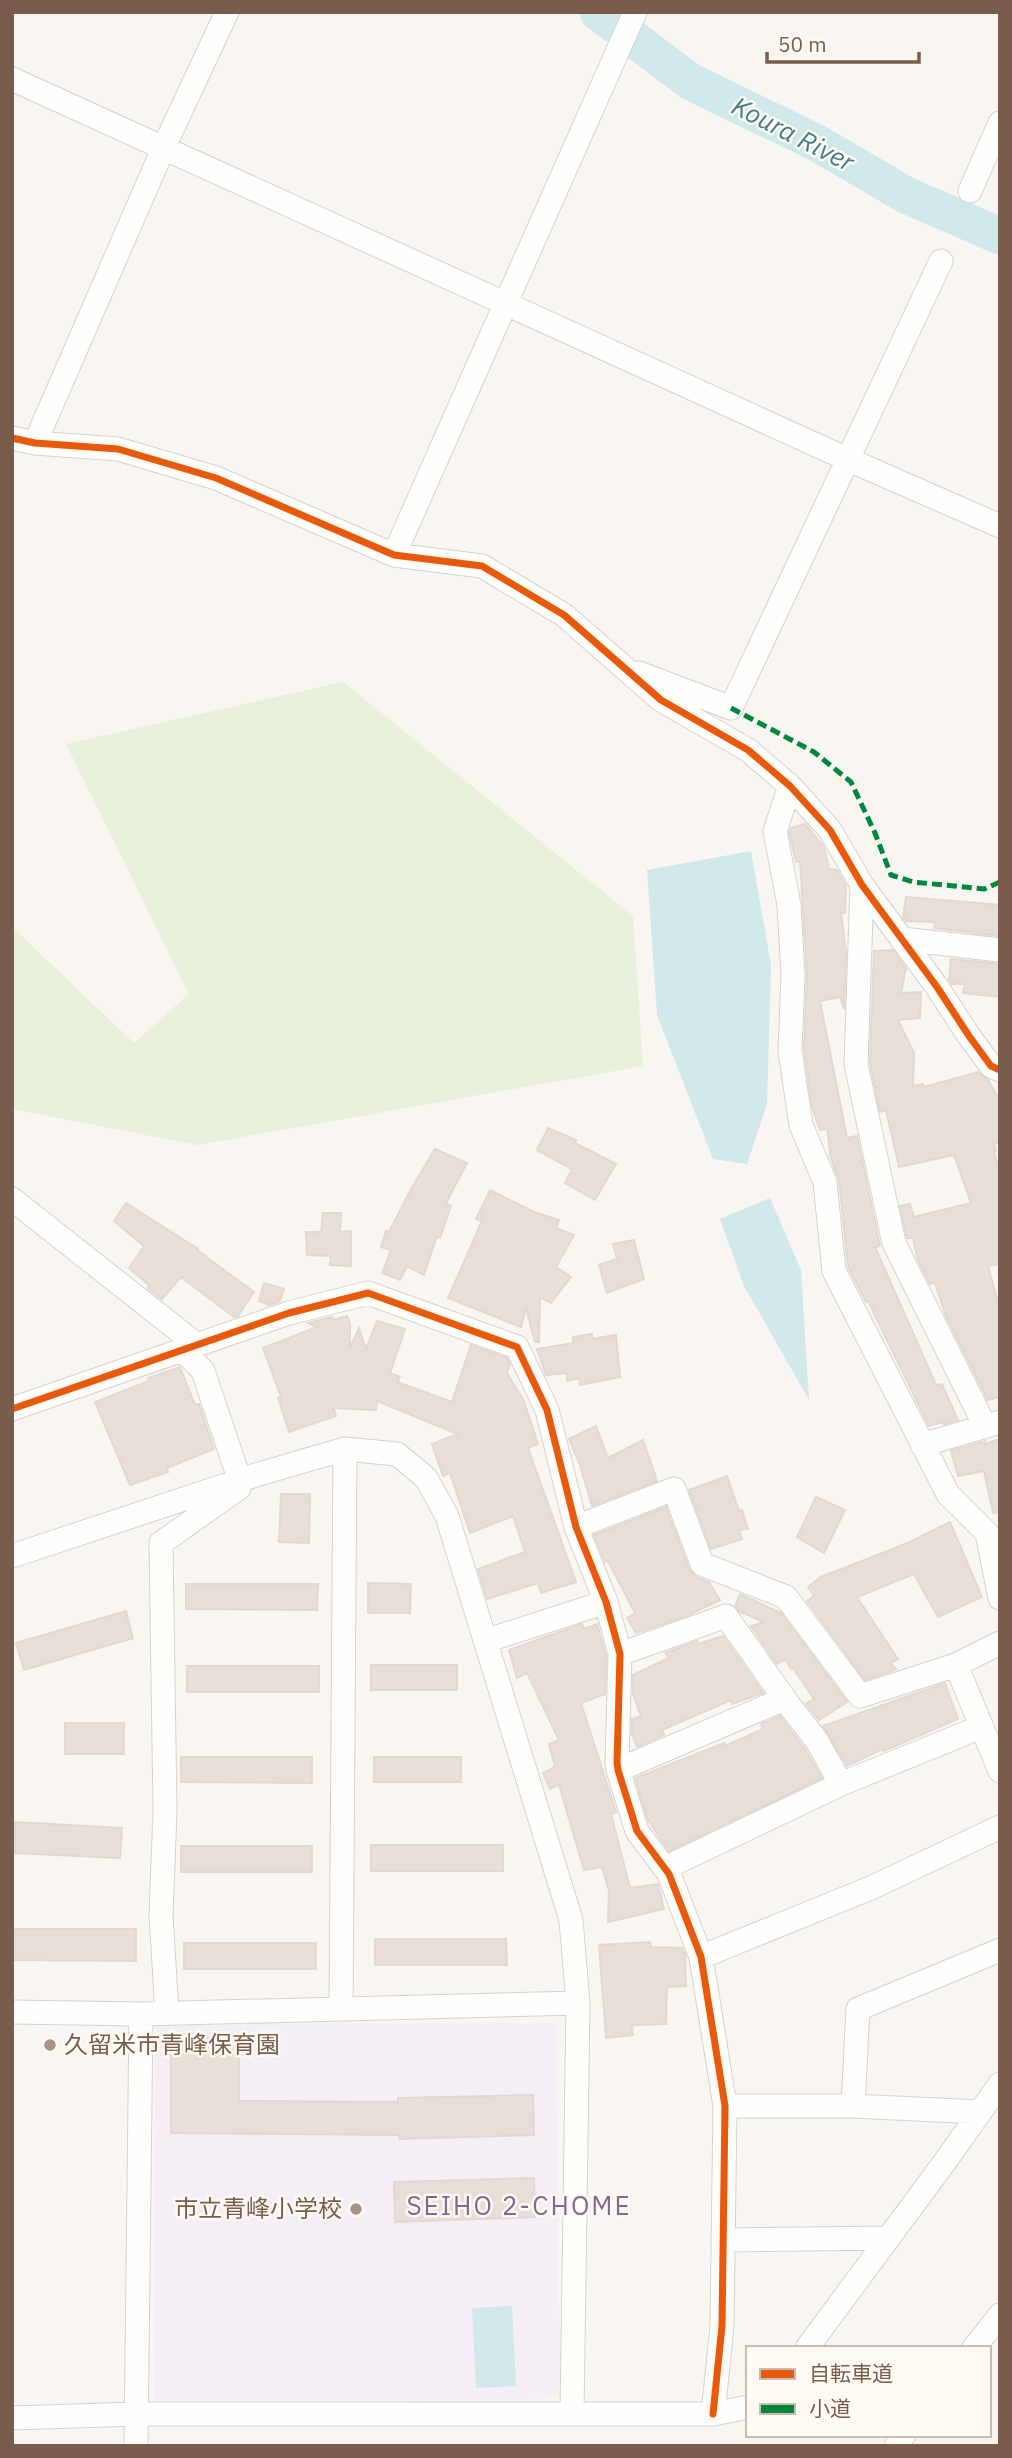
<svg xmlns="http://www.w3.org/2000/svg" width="1012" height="2458" font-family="'IBM Plex Sans','Noto Sans JP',sans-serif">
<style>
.education{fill:#f6eef6}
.green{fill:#e7f0db}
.water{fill:#d0e8ea}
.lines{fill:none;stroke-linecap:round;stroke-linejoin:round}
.river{stroke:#d0e8ea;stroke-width:37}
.building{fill:#e6ded7;stroke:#e2d8d2;stroke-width:2}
.minor-casing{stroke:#d7d1cb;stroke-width:25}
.minor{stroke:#fefefd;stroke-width:23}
.quiet{stroke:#00873e;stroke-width:5;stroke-dasharray:10 5;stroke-linecap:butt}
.cycleway-casing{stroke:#fffaf3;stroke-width:11}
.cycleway{stroke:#e8590c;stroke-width:7}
.poi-dot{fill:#a69286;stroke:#fffaf3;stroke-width:2.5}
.labels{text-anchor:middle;stroke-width:5;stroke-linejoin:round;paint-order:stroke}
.poi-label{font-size:24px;fill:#7a5c4d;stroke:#fffaf3;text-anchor:start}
.water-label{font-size:26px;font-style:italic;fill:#437c86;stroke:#fffaf3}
.neighbourhood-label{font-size:26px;letter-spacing:2px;fill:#846695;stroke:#fffaf3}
</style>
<rect width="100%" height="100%" fill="#f9f5f0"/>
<path class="education" d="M556,2023L560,2393L549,2399L153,2404L155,2024Z"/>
<path class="green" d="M343,682L633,916L643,1066L197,1145L12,1109V927L134,1043L189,994L66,744Z"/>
<path class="water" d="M751,851L771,965L767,1104L747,1164L713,1159L657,1015L647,870Z
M770,1198L801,1270L809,1400L744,1286L720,1219Z
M512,2306L516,2386L476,2388L472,2308Z"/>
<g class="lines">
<path class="river" d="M598,12L691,82L817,143L906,195L1000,236"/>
</g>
<path class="building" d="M805,824L824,847L829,869L837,870L846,886L845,913H841L846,953L844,1009L840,997L820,1001L847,1138L857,1136L880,1246L875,1247L936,1385L942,1384L958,1420L944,1424L943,1422L929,1426L868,1301L866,1302L848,1267L839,1180L831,1159L827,1128L820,1130L812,1106L804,1050L807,975L800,861L796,862L789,832L791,828Z
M906,897L1000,905V936L934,928L935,922L906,921L903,918Z
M893,950L906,969L901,993L921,992L920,1018L898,1020L914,1053L913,1086L923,1084L924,1087L978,1072L988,1080L1000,1101V1142L994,1144L996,1151L994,1152L1000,1173V1264L988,1266L1000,1310V1397L988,1400L946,1316L935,1283L930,1284L918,1260L913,1238H907L900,1206L910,1204L914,1217L971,1203L954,1155L899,1167L886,1110L880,1112L870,1063L874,951Z
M951,959L1000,964V997L963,993L965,984H952L949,980Z
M548,1128L576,1140L575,1143L616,1164L595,1200L565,1183L572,1169L537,1150Z
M435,1149L467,1163L446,1203L451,1206L440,1238L437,1236L424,1275L407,1266L400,1280L382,1273L391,1250L381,1247L386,1231L389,1232L411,1189Z
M490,1190L534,1212L559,1220L556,1228L574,1235L556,1267L571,1277L551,1303L540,1297L539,1342H535L526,1308L521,1327L448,1298L482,1221L476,1219Z
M126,1203L198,1249L197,1250L254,1292L238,1316L234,1317L181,1277L162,1299L148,1288L150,1286L129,1268L144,1246L114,1221Z
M323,1213H341L340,1232L351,1231V1266L330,1265L331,1256L307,1255L306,1232H321Z
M634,1240L644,1279L607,1293L599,1265L617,1259L613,1244Z
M264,1283L284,1289L280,1301L269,1305L259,1301Z
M347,1316L350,1324V1348L359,1328L366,1349L377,1321L405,1329L390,1373L400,1377L397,1382L452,1402L471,1345L507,1358L510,1364L507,1373L523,1399L538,1444L528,1448L576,1582L541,1593L538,1583L487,1599L478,1569L525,1552L513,1516L470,1533L450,1473L443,1476L432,1444L458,1434L377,1401L376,1410L333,1408L336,1416L289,1432L278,1398L281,1397L263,1348L317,1327L308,1323L332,1317L333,1320Z
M592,1334V1339L616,1335L620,1377L580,1385L579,1378L567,1381V1373L546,1375L537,1349L573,1343V1337Z
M180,1367L195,1405L199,1404L214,1449L167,1468L168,1472L130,1485L95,1402L149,1381L148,1378Z
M596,1426L608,1458L643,1440L657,1481L592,1506L579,1462L569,1439Z
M1000,1439V1512L993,1513L984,1471L958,1476L951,1451L985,1441V1444Z
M727,1476L739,1511L742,1510L748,1529L739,1530L742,1539L711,1549L689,1490Z
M281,1494H310L309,1543L279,1542Z
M816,1497L845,1510L824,1553L797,1537Z
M666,1507L689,1569L696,1577L709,1582L720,1600L686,1616L636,1633L627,1618L635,1613L608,1561L605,1562L594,1535Z
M950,1522L982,1597L938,1617L914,1574L857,1597L898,1659L890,1663L896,1669L894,1670L865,1680L807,1601L814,1596L808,1587L821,1577L908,1543Z
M368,1583L411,1584L410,1613H368Z
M186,1584H318L317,1610L186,1609Z
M740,1594L781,1613L847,1702L819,1720L806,1704L814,1699L793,1668L791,1669L785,1659L777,1664L751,1626L763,1622L739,1611L735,1606Z
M126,1611L133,1638L24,1670L16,1643Z
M582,1624L584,1629L597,1624L606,1656L605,1694L581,1703L616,1812L611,1814L630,1888L658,1884L664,1909L608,1922L609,1891L602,1867L584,1870L559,1785L550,1789L543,1773L555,1767L549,1744L559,1740L527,1673L517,1678L509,1650Z
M723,1636L763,1693L732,1704L731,1700L662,1730L664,1735L637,1747L632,1734V1719L641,1716L633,1694V1675L669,1658L665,1653L697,1641L698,1644Z
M371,1665H457V1690H371Z
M187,1666H319V1692H187Z
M945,1683L958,1719L884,1751L883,1749L847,1766L823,1726Z
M780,1716L805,1749L822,1778L669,1851L648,1820L635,1778L724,1743L725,1746L763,1729L761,1724Z
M65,1723H124V1754H65Z
M181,1757H312V1783L181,1782Z
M374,1757H461V1782H374Z
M15,1822L122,1828L120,1858L14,1853Z
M371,1845H503V1871H371Z
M181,1846H312V1872H181Z
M12,1929H136V1961L12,1960Z
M375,1939H506L507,1965H375Z
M650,1942L651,1947L682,1948L685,1954L686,1986L667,1987L666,2024L632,2025L633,2035L606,2038L599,1945Z
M184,1943H316V1969H184Z
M171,2038H239V2101L398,2102V2098L533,2095L534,2135L399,2139V2135L171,2133Z
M534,2178L535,2217L395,2222L394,2182Z"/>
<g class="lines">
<defs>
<path id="minor" d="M12,79L847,459L1000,526
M970,191L1000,123
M12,438L35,443L118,449L216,478L394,555L482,566L564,615L661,700L748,750L790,786L830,830L862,885L937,987L969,1036L991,1066L1000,1070
M35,443L163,149L227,12
M394,555L635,12
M639,673L731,708L941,261
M790,786L775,831L789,905L793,976L790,1051L801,1125L825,1182L834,1271L948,1494L987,1533L1000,1598
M862,885L856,1064L894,1243L985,1426
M902,939L1000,950
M12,1199L197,1345
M182,1349L203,1371L240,1481
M12,1409L289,1313L368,1293L517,1347L547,1410L576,1527L606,1602L620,1654L617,1763L618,1770L637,1831L669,1874L701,1957L725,2106L722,2326L713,2414
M922,1445L1000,1422
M576,1527L674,1489L702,1564L786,1597L860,1696L956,1665L1000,1643
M12,1556L259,1474L345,1449L397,1454L426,1478L447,1516L571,1920L578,2003L572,2413
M485,1641L606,1602
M620,1654L726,1616L789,1705L817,1741L841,1784L981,1727
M956,1665L1000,1771
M618,1770L784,1699
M665,1868L841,1784
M701,1957L873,1887L1000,1827
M341,2009L345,1449
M12,2012L141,2014L578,2003
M167,2013L161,1915L165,1811L161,1543L239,1488
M725,2106H853L858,2009L1000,1950
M853,2106L980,2112
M723,2240L889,2238
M807,2348L944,2163L1000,2084
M974,2348L1000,2315
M12,2418L136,2414H713L748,2407
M136,2446L141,2014
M896,2446L904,2435"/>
</defs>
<use href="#minor" class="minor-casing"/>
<use href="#minor" class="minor"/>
<path class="quiet" d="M731,708L814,752L851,782L875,833L891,875L913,882L984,889L1000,882"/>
<defs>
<path id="cycleway" d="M12,438L35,443L118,449L216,478L394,555L482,566L564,615L661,700L748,750L790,786L830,830L862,885L937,987L969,1036L991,1066L1000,1070
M12,1409L289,1313L368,1293L517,1347L547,1410L576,1527L606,1602L620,1654L617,1763L618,1770L637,1831L669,1874L701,1957L725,2106L722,2326L713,2414"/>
</defs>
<use href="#cycleway" class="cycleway-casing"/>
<use href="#cycleway" class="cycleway"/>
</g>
<g class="poi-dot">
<circle cx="50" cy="2045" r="7"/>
<circle cx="356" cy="2209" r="7"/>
</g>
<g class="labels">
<g class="poi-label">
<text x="64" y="2053">久留米市青峰保育園</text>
<text x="342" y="2217" text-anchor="end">市立青峰小学校</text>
</g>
<g class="water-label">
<text transform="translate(793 134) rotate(27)" y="9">Koura River</text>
</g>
<g class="neighbourhood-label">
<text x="519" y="2215">SEIHO 2-CHOME</text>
</g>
</g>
<rect width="1012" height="2458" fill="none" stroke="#7a5c4d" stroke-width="28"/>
<rect x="746" y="2346" width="245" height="91" fill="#fffaf3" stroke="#cabbb1" stroke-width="2"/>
<rect x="760" y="2369" width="35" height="10" fill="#e8590c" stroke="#cabbb1" stroke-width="2"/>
<text x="809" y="2381" font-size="21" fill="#7a5c4d">自転車道</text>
<rect x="760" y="2404" width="35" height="10" fill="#00873e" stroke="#cabbb1" stroke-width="2"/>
<text x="809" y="2416" font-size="21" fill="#7a5c4d">小道</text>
<path d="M767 52v10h152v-10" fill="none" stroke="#7a5c4d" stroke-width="3.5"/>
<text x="778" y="52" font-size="21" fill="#7a5c4d" stroke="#fffaf3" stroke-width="5" paint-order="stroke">50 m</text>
</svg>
